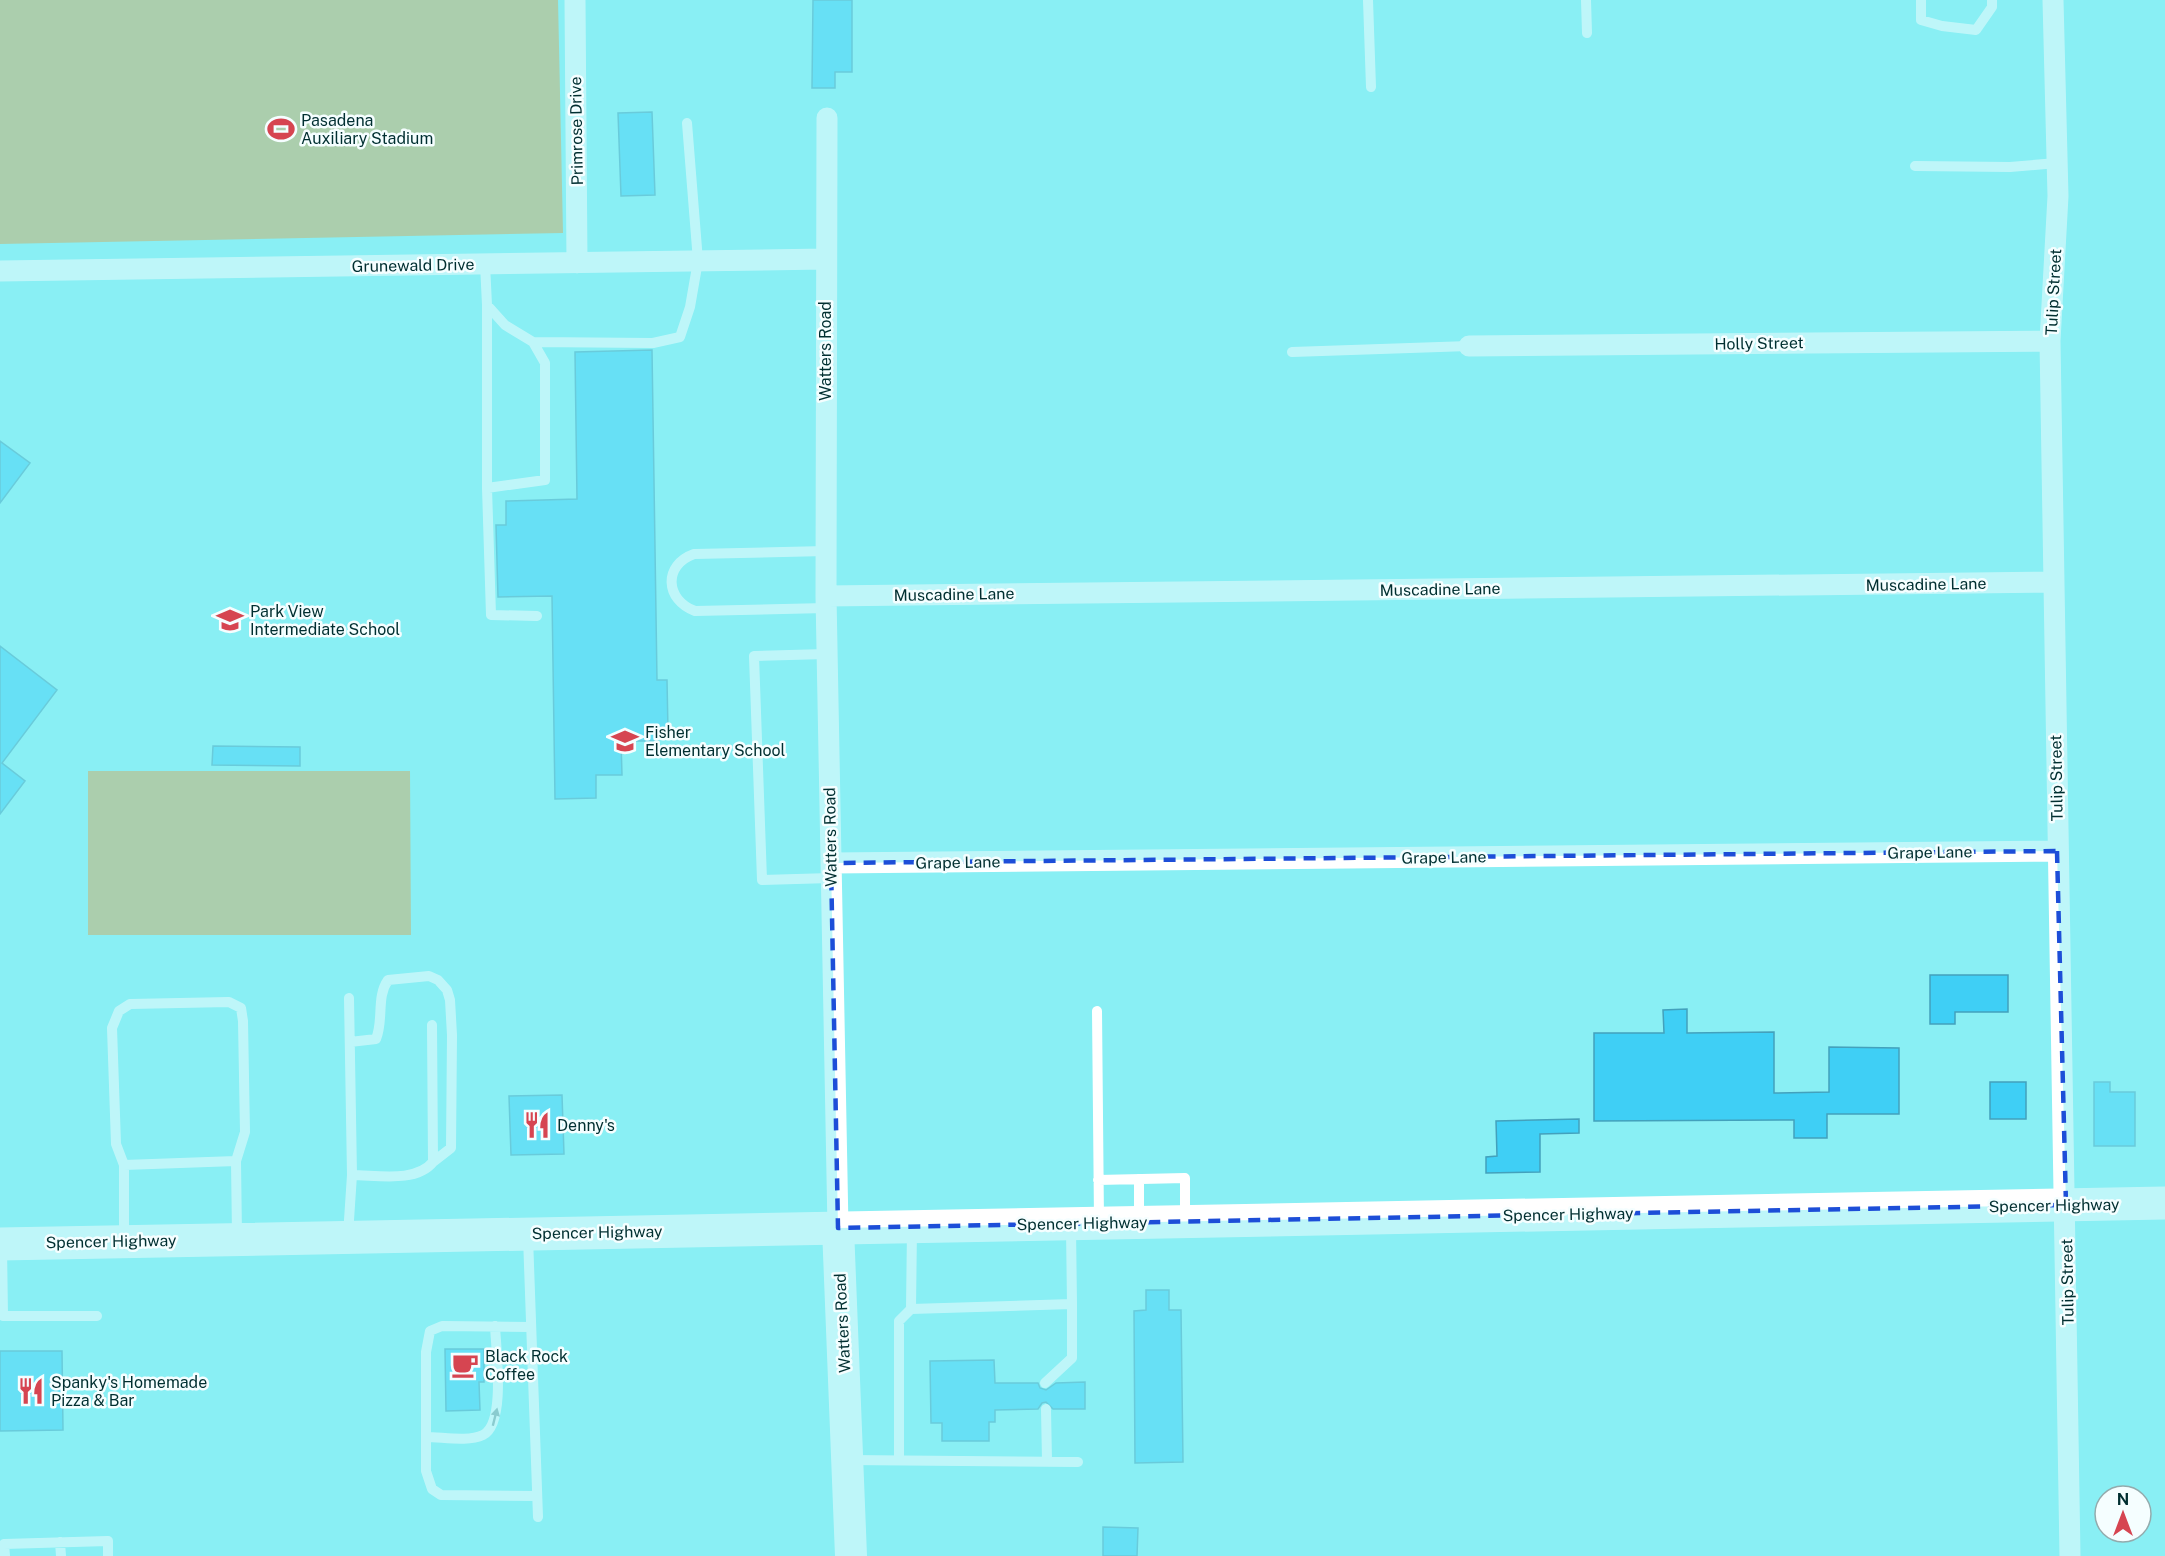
<svg xmlns="http://www.w3.org/2000/svg" width="2165" height="1556" font-family="'Public Sans',sans-serif">
<style>
.green{fill:#d4a757}
.building{fill:#3fcff5;stroke:#43a1bc;stroke-width:1.5}
.lines{fill:none;stroke-linecap:round;stroke-linejoin:round}
.lane{stroke:#fff;stroke-width:10}
.street{stroke:#fff;stroke-width:21}
.secondary{stroke:#fff;stroke-width:32}
.primary{stroke:#fff;stroke-width:33}
.oneway{fill:#8ca1a2}
.marked{fill:none;stroke:#1d4ed8;stroke-width:4.5;stroke-dasharray:12 8;stroke-linejoin:round}
.labels{text-anchor:middle;stroke-width:5;stroke-linejoin:round;paint-order:stroke}
.poi-label{font-size:16px;fill:#002f31;stroke:#f5feff;text-anchor:start}
.street-label{font-size:16px;fill:#002f31;stroke:#f5feff}
</style>
<rect width="100%" height="100%" fill="#89eff4"/>
<path class="green" d="M0,0H558L563,233L0,244Z
M88,771H410L411,935H88Z"/>
<path class="building" d="M813,0H852V72H835V88H812Z
M652,112L655,195L621,196L618,113Z
M652,350L657,680H667L668,731L658,732V741H621L622,775H596V798L555,799L552,596L498,597L496,525H506V501L577,499L575,352Z
M0,441L30,463L0,503Z
M0,646L57,690L2,763L25,781L0,814Z
M213,746L300,747V766L212,765Z
M1930,975H2008V1012H1955V1024H1930Z
M1687,1009V1033L1774,1032V1093L1829,1092V1047L1899,1048V1114H1827V1138H1794V1120L1594,1121V1033H1664L1663,1010Z
M1990,1082H2026V1119H1990Z
M2094,1082H2110V1092H2135V1146H2094Z
M562,1095L564,1154L511,1155L509,1096Z
M1579,1119V1133L1540,1134V1172L1486,1173V1157L1497,1156L1496,1121Z
M1146,1290H1169V1310H1181L1183,1462L1135,1463L1134,1311L1146,1310Z
M445,1349H484V1382H479L480,1410L446,1411Z
M0,1351H62L63,1430L0,1431Z
M994,1360L995,1383H1038L1040,1388L1046,1390L1056,1383L1085,1382V1409H1053L1046,1402L1042,1403L1038,1409L995,1410V1422H989V1441H942V1423H931L930,1361Z
M1103,1527L1138,1528L1137,1556H1103Z"/>
<g class="lines">
<path class="lane" d="M1368,0L1371,87
M1586,0L1587,33
M1921,0V20L1942,26L1976,30L1992,7V0
M1915,166L2010,167L2057,163
M485,264L487,305L505,325L533,342L545,363V480L487,488
M487,305V488L491,615L537,616
M533,342L653,343L680,337L690,307L698,261L687,123
M1292,352L1469,346
M826,551L694,554C663,565 665,600 695,611L826,608
M827,654L754,656L762,880L831,878
M1097,1011L1099,1220
M350,1042L376,1039C384,1020 376,997 388,980L429,976L438,980L447,990L450,1000L452,1035L451,1148L433,1162
M124,1165L236,1161
M352,1175C377,1175 416,1183 433,1162L432,1025
M1139,1179V1218
M1098,1180L1185,1178V1218
M348,1235L352,1175L349,998
M528,1237L538,1517
M124,1238V1165L116,1144L112,1028L119,1011L130,1004L229,1002L241,1008L243,1021L245,1132L236,1161L237,1236
M2,1247L3,1316H97
M911,1309L1072,1304L1071,1228
M531,1327L442,1326L430,1331L426,1352V1471L432,1489L441,1495L537,1496
M1045,1383L1072,1358V1304
M1046,1409L1047,1461
M426,1437C443,1437 468,1442 483,1435C506,1424 496,1350 495,1326
M848,1460L1078,1462
M899,1460V1321L911,1309L912,1229
M60,1542L61,1556
M5,1556L4,1544L108,1541V1556"/>
<path class="street" d="M575,0L577,263
M2053,0L2058,196L2050,341L2070,1556
M827,118L826,596L838,1228
M0,271L825,259
M1469,346L2050,341
M826,596L2054,582
M831,863L2057,851"/>
<path class="secondary" d="M838,1228L851,1556"/>
<path class="primary" d="M0,1244L2165,1203"/>
</g>
<defs><path id="oneway-solid" d="M-6-.8H1V-3.2L6.5 0L1 3.2V.8H-6Z" transform="scale(1.5)"/></defs>
<use class="oneway" href="#oneway-solid" transform="translate(495 1417) rotate(-76)"/>
<path d="M0 0H2165V1556H0ZM2057,851L2066,1205L838,1228L831,863Z" fill="#89eff4" fill-opacity=".55" fill-rule="evenodd"/>
<path class="marked" d="M2057,851L2066,1205L838,1228L831,863Z"/>
<defs>
<symbol id="stadium-bare" viewBox="-9 -9 18 18"><path d="M0-5a6.5 5 0 1 0 0 10a6.5 5 0 1 0 0-10ZM-3.5-1.8h7v3.6h-7Z" fill="#d64551" stroke="#f5feff" stroke-width="2.5" paint-order="stroke"/></symbol>
<symbol id="school-bare" viewBox="-9 -9 18 18"><path d="M0-5L7-2L0 1L-7-2ZM-4 1L0 2.5L4 1V4Q0 6-4 4Z" fill="#d64551" stroke="#f5feff" stroke-width="2.5" paint-order="stroke"/></symbol>
<symbol id="restaurant-bare" viewBox="-9 -9 18 18"><path d="M-5-6h1v4h1v-4h1v4h1v-4h1v5L-1.5 .5V6h-2V.5L-5-1ZM5-6V6H3V1.5H1.5Q1.5-4 5-6Z" fill="#d64551" stroke="#f5feff" stroke-width="2.5" paint-order="stroke"/></symbol>
<symbol id="cafe-bare" viewBox="-9 -9 18 18"><path d="M-5.5-4.5H6V0H3Q3 3.5 0 3.5H-2.5Q-5.5 3.5-5.5 0ZM3-3.2v2h1.7v-2ZM-6 4.5H4V6H-6Z" fill="#d64551" stroke="#f5feff" stroke-width="2.5" paint-order="stroke"/></symbol>
</defs>
<g fill-rule="evenodd">
<use href="#stadium-bare" x="262" y="110" width="38" height="38"/>
<use href="#school-bare" x="211" y="601" width="38" height="38"/>
<use href="#school-bare" x="606" y="722" width="38" height="38"/>
<use href="#restaurant-bare" x="518" y="1106" width="38" height="38"/>
<use href="#cafe-bare" x="446" y="1346" width="38" height="38"/>
<use href="#restaurant-bare" x="12" y="1372" width="38" height="38"/>
</g>
<g class="labels">
<g class="poi-label">
<text x="301" y="126">Pasadena<tspan x="301" dy="18">Auxiliary Stadium</tspan></text>
<text x="250" y="617">Park View<tspan x="250" dy="18">Intermediate School</tspan></text>
<text x="645" y="738">Fisher<tspan x="645" dy="18">Elementary School</tspan></text>
<text x="557" y="1131">Denny's</text>
<text x="485" y="1362">Black Rock<tspan x="485" dy="18">Coffee</tspan></text>
<text x="51" y="1388">Spanky's Homemade<tspan x="51" dy="18">Pizza &amp; Bar</tspan></text>
</g>
<g class="street-label">
<text transform="translate(576 131) rotate(-91)" y="6">Primrose Drive</text>
<text transform="translate(413 265) rotate(-1)" y="6">Grunewald Drive</text>
<text transform="translate(2053 292) rotate(-87)" y="6">Tulip Street</text>
<text transform="translate(1759 343) rotate(-1)" y="6">Holly Street</text>
<text transform="translate(825 351) rotate(-90)" y="6">Watters Road</text>
<text transform="translate(1926 584) rotate(-1)" y="6">Muscadine Lane</text>
<text transform="translate(1440 589) rotate(-1)" y="6">Muscadine Lane</text>
<text transform="translate(954 594) rotate(-1)" y="6">Muscadine Lane</text>
<text transform="translate(2056 778) rotate(-91)" y="6">Tulip Street</text>
<text transform="translate(830 837) rotate(-91)" y="6">Watters Road</text>
<text transform="translate(1930 852) rotate(-1)" y="6">Grape Lane</text>
<text transform="translate(1444 857) rotate(-1)" y="6">Grape Lane</text>
<text transform="translate(958 862) rotate(-1)" y="6">Grape Lane</text>
<text transform="translate(2054 1205) rotate(-1)" y="6">Spencer Highway</text>
<text transform="translate(1568 1214) rotate(-1)" y="6">Spencer Highway</text>
<text transform="translate(1082 1223) rotate(-1)" y="6">Spencer Highway</text>
<text transform="translate(597 1232) rotate(-1)" y="6">Spencer Highway</text>
<text transform="translate(111 1241) rotate(-1)" y="6">Spencer Highway</text>
<text transform="translate(2067 1282) rotate(-91)" y="6">Tulip Street</text>
<text transform="translate(842 1323) rotate(-93)" y="6">Watters Road</text>
</g>
</g>
<g transform="translate(2123 1514)"><circle r="28" fill="#f5feff" stroke="#93abad" stroke-width="1.5"/>
<path d="M0-4.5L10 22L0 15L-10 22Z" fill="#d64551"/>
<text y="-9" font-size="16" font-weight="bold" text-anchor="middle" fill="#002f31">N</text>
</g>
</svg>
